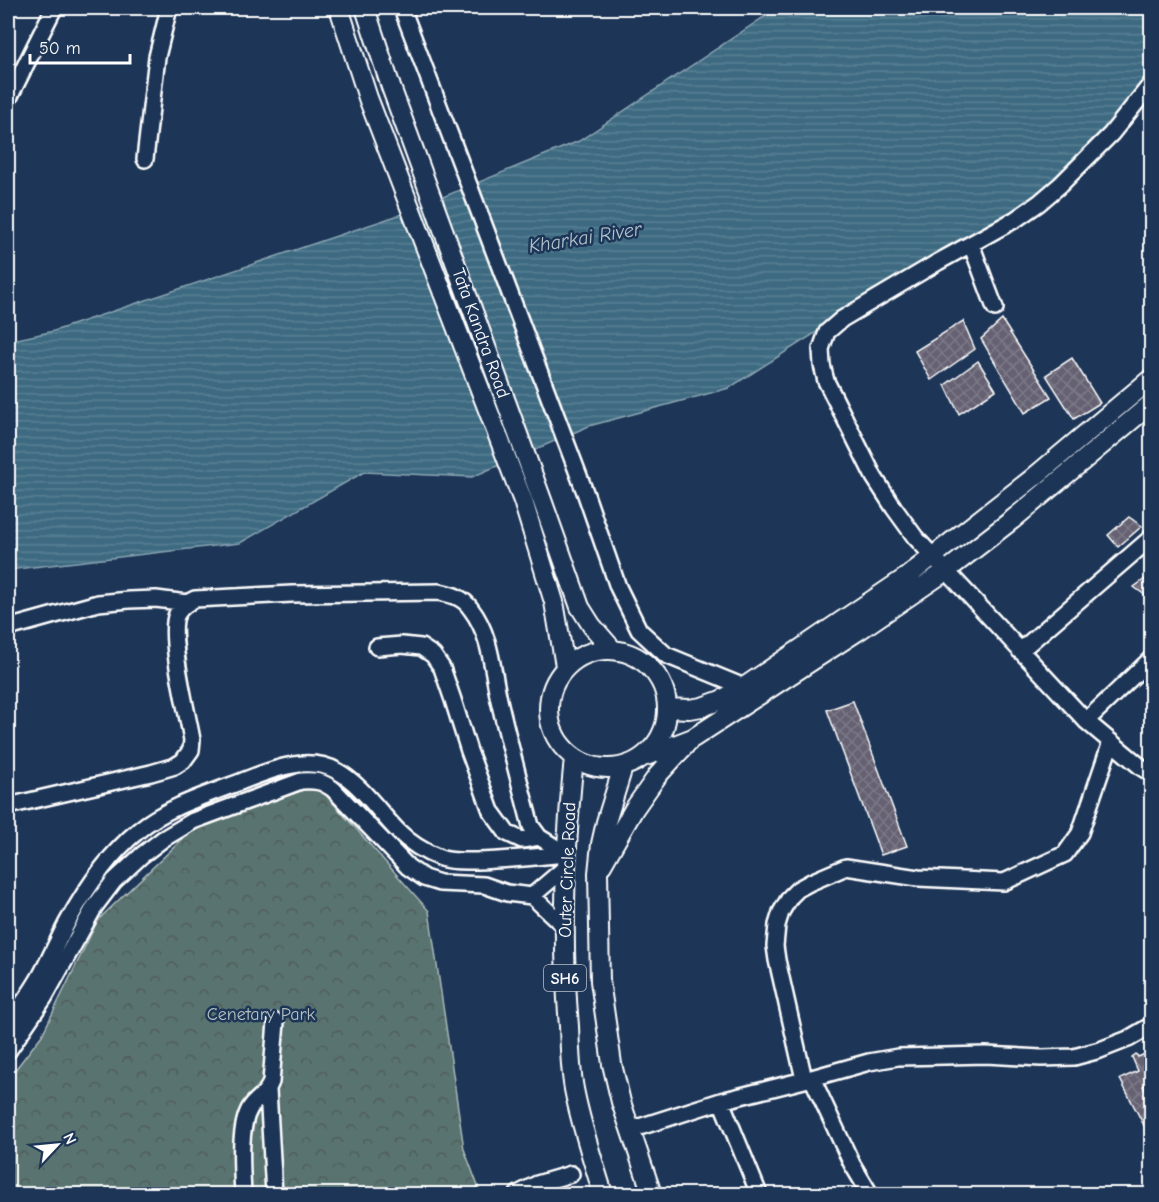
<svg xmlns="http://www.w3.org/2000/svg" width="1159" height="1202" font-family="'Comic Neue',sans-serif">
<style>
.park{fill:url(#park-crowns);stroke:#acb9b8;stroke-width:1.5}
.water{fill:url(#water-rules);stroke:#8ba6b3;stroke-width:1.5}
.building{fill:url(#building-cross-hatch);stroke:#fff;stroke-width:1.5}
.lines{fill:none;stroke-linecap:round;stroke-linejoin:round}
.minor-casing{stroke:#fff;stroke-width:20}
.major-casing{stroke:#fff;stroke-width:22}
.minor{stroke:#1d3557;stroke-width:15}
.major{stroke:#1d3557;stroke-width:18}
.labels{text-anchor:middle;stroke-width:5;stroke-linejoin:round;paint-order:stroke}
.shield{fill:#1d3557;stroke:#bbc2cd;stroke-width:1.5}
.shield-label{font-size:16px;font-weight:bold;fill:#fff}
.street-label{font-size:18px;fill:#fff;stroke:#1d3557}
.park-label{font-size:18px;fill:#b4c0bf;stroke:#1d3557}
.water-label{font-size:20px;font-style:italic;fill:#b2c3cd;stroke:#1d3557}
</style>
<defs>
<pattern id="park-crowns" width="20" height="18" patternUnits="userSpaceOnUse" patternTransform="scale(1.5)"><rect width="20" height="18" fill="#587370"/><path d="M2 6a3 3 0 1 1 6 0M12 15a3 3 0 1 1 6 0" fill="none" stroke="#515c5a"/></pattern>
<pattern id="water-rules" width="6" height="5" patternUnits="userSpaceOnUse" patternTransform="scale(1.5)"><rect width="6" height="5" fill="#3e6a81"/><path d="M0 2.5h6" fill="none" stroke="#5b8094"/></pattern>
<pattern id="building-cross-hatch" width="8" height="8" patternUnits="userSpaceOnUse" patternTransform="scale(1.5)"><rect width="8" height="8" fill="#656172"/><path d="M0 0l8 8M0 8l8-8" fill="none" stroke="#7c7987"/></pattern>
</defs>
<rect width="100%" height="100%" fill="#1d3557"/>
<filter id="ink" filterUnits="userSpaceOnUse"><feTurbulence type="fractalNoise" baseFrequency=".0167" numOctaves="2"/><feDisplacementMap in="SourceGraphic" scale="12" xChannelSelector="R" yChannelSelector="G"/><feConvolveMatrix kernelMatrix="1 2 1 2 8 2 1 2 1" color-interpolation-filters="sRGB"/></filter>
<g filter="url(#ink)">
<path class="park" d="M317,785L429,911L464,1149L481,1194H8V1079L42,1035L98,920L193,829Z"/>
<path class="water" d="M777,8H1151V89L1037,200L845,314L729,388L589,426L472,477L364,472L240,543L8,570V341L54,331L399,215L579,141Z"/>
<path class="building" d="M1002,320L1051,397L1025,413L981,339Z
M963,321L975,349L931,380L915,351Z
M1072,358L1100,403L1074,419L1046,375Z
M978,361L996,390L959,414L945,385Z
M1129,517L1142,526L1118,547L1108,535Z
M1152,574V595L1149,598L1134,587Z
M853,701L907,846L881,855L827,710Z
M1152,1051V1082L1143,1086L1152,1101V1141L1120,1079L1138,1071L1132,1057L1136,1054L1138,1057Z"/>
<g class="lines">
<defs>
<path id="minor" d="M402,8L585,492L618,587L639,630L666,655L744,687
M1152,83L1111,134L1060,185L1039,203L1016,219L938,262L842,319L827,332L821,349L822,365L826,381L874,477L894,508L915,537L1086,721L1141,767L1152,774
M8,100L54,8
M145,159L157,57L169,8
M971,244L995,308
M8,628L98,603L129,600L156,599L187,603
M377,647L402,645L421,647L433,655L442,668L453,700L469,751L491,811L507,833L522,840L539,837
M1020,651L1152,537
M1086,721L1152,658
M8,806L151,773L175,766L183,761L191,750L192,740C188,715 167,634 177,614C181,607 188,602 195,599L292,594L439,592C453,595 463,597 471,609C491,635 492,669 499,700C509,743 520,784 531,826L539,837L566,854
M532,896L566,867
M8,1024C19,1009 31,993 41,975C50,958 58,940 67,923C86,888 108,855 139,830C166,807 212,793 245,780C273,769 308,755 337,771C361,784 379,812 398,831C410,843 424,852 440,858C451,862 464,861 476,861C506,860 536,857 566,854
M8,1051L44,998L95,906L114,881L142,855L163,839L193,821L301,781C315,780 322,781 333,789L408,867L424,878L440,883L484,885L507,893L532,896L564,926
M812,1078L852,1164L870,1194
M804,1079L777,960L775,946L777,925L781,912L790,897L798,889L811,882L846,867L918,878L1004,882L1065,854L1080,833L1111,742
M268,1090L274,1194
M721,1101L759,1194
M630,1130L721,1101L812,1078L869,1062L898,1057L945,1056L986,1055L1041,1058L1074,1057L1100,1050L1128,1039L1152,1025
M243,1194C242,1171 238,1128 250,1108C257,1097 266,1096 271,1082L276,1022
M518,1194L537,1184L571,1174"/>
<path id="major" d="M339,8L368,98L523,501L554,602L565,666
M365,8L391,87L542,500L580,607L592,626L612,649
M549 709a59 59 0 1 1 118 0a59 59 0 1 1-118 0Z
M668,708L689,709L702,707L721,700L744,687L831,628L905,578L1033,478L1152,378
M646,756L693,738L861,629L946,571L1012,520L1152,403
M574,758C565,847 561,937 569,1026C570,1048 570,1072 575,1094C582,1128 593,1161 603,1194
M623,767L606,822L601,844L598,873L600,981L612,1064L621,1102L652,1194
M602,865L634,809L658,775L689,741"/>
</defs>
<use href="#minor" class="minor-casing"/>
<use href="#major" class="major-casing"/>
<use href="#minor" class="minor"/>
<use href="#major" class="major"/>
</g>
</g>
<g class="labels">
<rect class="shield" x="544" y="965" width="42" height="26" rx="4.5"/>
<g class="shield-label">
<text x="565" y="984">SH6</text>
</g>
<g class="street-label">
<text transform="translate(481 333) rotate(70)" y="6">Tata Kandra Road</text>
<text transform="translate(567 870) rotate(-88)" y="6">Outer Circle Road</text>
</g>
<g class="park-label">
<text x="261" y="1020">Cenetary Park</text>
</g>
<g class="water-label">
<text transform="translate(585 237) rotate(-9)" y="7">Kharkai River</text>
</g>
</g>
<rect width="1159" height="1202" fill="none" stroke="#1d3557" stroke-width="30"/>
<rect x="15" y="15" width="1129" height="1172" fill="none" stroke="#fff" stroke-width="2" filter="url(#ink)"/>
<g transform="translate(57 1145) rotate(64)" stroke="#1d3557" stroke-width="4.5" paint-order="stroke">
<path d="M0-4.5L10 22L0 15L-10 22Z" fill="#ffffff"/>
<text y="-9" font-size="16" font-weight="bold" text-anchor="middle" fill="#ffffff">N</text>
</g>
<path d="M30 54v9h100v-9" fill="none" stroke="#ffffff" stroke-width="3"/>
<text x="39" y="54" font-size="18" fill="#ffffff" stroke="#1d3557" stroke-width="4.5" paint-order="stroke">50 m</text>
</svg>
